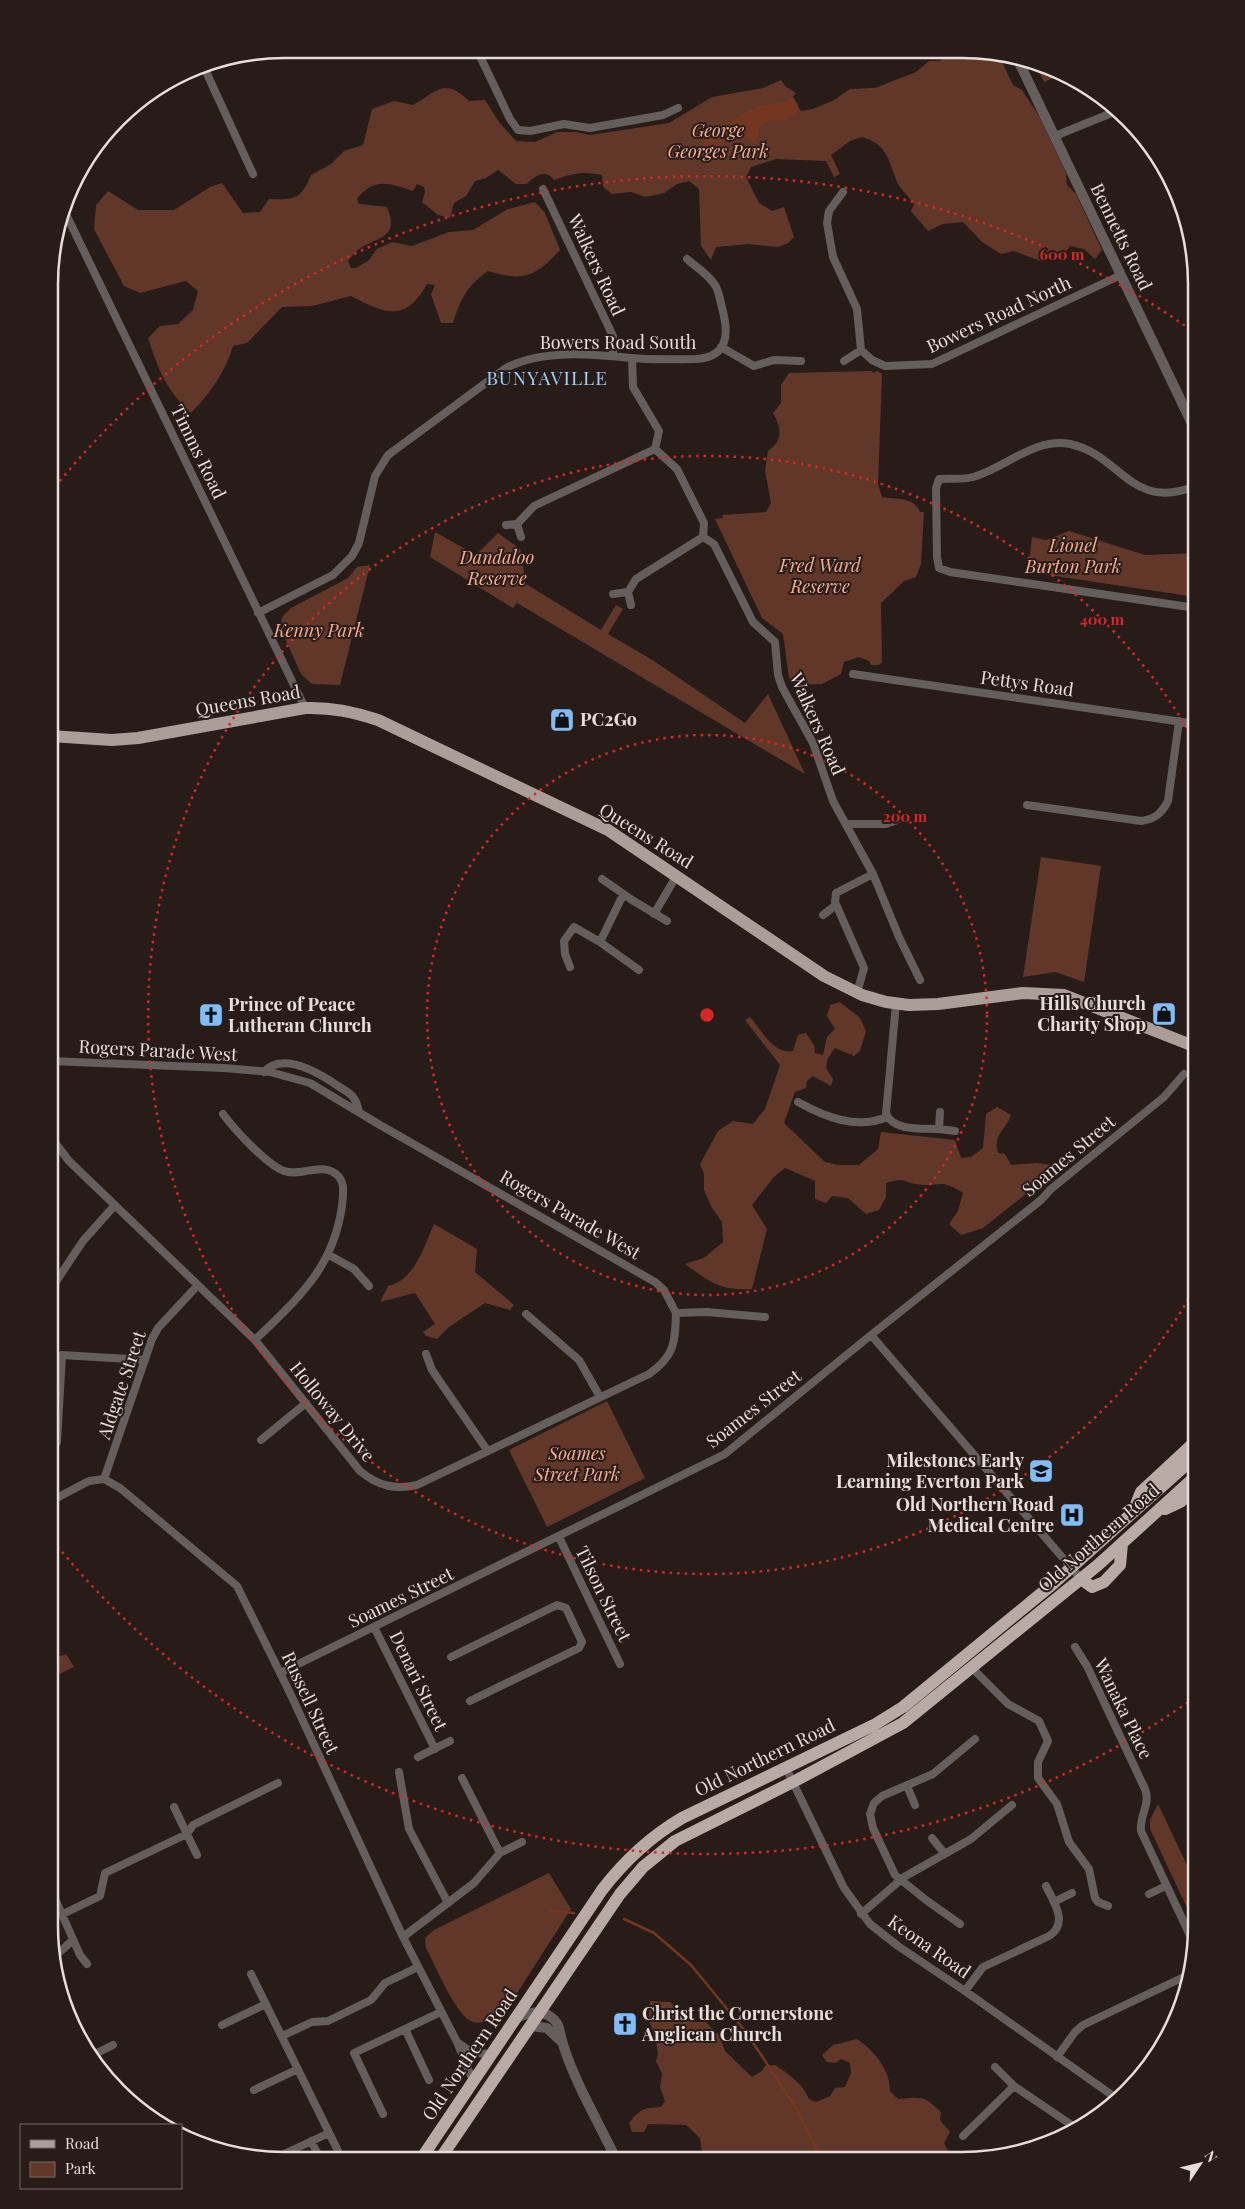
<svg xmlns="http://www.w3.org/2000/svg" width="1245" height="2209" font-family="'Playfair Display',serif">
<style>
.green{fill:#613729}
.water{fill:#733620}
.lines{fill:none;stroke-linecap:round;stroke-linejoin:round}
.stream{stroke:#733620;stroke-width:2.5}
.minor{stroke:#655e5c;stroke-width:8}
.tertiary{stroke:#655e5c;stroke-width:10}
.primary{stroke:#ab9e99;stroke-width:12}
.trunk{stroke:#b9aaa5;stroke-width:12}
.ring{fill:none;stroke:#d62828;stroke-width:2.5;stroke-dasharray:2.5 5}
.labels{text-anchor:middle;stroke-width:4;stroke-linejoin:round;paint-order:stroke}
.park-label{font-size:18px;font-style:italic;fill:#f9ac92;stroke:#281c18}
.street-label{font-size:18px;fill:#e7dedb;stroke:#281c18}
.poi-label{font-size:18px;font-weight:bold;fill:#e7dedb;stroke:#281c18;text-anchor:start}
.neighbourhood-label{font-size:19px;letter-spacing:1px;fill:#a1cdfb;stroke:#281c18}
.rim{fill:none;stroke:#e7dedb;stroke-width:2.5}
.centre{fill:#d62828;stroke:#281c18;stroke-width:2.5}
.ring-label{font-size:15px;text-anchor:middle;font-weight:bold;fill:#d62828;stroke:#281c18;stroke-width:4;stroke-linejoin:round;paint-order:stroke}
</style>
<rect width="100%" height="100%" fill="#281c18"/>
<path class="green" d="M947,53H998L1013,85L1022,90L1039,116L1066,173L1067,185L1076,194L1102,250L1095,259L1084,249L1070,246L1064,255L1043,262L1014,251L1001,254L982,242L963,222L943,224L928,231L911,211L914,204C909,197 901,190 897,182C889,161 887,144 862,137L850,141L831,155L840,174L834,177L826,161L776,159L751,167L746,177L759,203L772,211L784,207L794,237L788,243L778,247L748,244L716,247L711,260L701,246L699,189L689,181L677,184L664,193L646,197L631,192L612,194L603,187L602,175C582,171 574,173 554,180C546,168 534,176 527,184H516L498,170L486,178L475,181L466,196L454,203L450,218L438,215L422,202L425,192L424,187L417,184L413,191C389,183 374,177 357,199L359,204L387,207C400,239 378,236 359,249C355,252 351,257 348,261L351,268H356L368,261L377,249L392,242L412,246L449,232L473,230L508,209L535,202L545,213L560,250C535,277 524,282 488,271C466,287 461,298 453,323H441L431,294L435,285L427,284C405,324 384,313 351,296L312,306L282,307L247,343L233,346C225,373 210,393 191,413C166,390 158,369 148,338L160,326L178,324L193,310L198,291L186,281L140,293L124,286L94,229L96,205L108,191L138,210H174L210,187L222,183L243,213L260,212L269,199C294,200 301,200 311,175L331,164L344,151L363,145L372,109L394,101L413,105C438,91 444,77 469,101L485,100L499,122L516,141L535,142L557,132H576L590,135L669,123L712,97L763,88L781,80L785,86L796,93L792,98L801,111L813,109L834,100L850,89L875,88L916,72L929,61H940Z
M1034,62L1065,73L1044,82Z
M872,371L873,373L877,371L882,374L878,484L882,497C896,500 914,496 920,512H924L921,564L916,577L904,581L881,603L882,662L879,665H871L869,661L859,657L844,662L841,674L822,684L795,685L789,678L783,634L762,618L715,519L723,518L722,515L766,512L771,503L765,470L768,451C783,440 782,429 773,413L781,403V385L789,373Z
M1069,531L1145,555L1196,553V597L1028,572L1032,537L1046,540Z
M435,532L476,555L498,533L520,549L526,584L601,630L616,605L623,609L608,634L654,661L745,723L768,694L805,774L517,603L513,608L430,557Z
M370,565L340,685L312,684L301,674L280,627L282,617L291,608L348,578L357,567Z
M1041,857L1101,866L1084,982L1055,972L1023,977Z
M840,1002L860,1018L866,1031L860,1051L854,1056L835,1048L828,1058L826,1068L833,1079L831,1086L813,1076L807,1081L806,1088L795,1092L784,1123L825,1162L838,1165H859L878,1149L881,1132L955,1140L961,1158L971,1157L983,1148L986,1114L997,1107L1011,1115C1005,1132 993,1133 998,1153L1005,1154L1011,1165L1037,1163L1052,1165L1050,1175L983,1228L961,1235L949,1224L958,1211L963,1193C939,1177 939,1188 917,1184C899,1181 906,1177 886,1183V1197L879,1210L866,1214L848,1198L832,1196L826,1203L815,1199V1181L785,1168L774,1177L752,1205L767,1229L752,1289C720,1291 710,1282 685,1264L704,1258L723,1242L722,1222L712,1208L704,1190V1174L700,1164L718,1131L733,1121L753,1124L765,1109L780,1065L745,1020L750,1017C763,1031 773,1055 793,1051L798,1035L806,1033L814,1045L815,1053L823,1055L827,1037L835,1029L827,1016L830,1005Z
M434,1224L477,1249L475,1272L514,1305L510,1310L485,1303L449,1327L437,1339L426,1336L423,1332L435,1324L415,1293L380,1302L388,1286C415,1280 424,1246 434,1224Z
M607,1401L645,1478L547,1527L509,1450Z
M66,1654L74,1667L49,1679V1660Z
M1158,1804L1196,1884V1927L1150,1829V1820Z
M549,1873L571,1909L505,2012C496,2018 485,2025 473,2022C456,2017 435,1964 426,1948L425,1938L434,1930Z
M650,2001L670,2002L694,2022H706L719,2035L725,2051L752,2077L762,2071L765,2066L775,2065C790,2075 802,2083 809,2099L816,2102L830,2096L835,2088L845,2087L851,2073L850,2063L841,2059L836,2063L827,2062L822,2055L833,2045L857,2039C874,2051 890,2069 890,2091L898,2099C921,2097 924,2095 941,2112L940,2120L950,2132L944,2143L947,2149L959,2159L968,2153L983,2157L961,2160H703L700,2138L686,2125L648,2124L644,2132H632L629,2123C640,2109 643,2108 661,2107L665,2101L660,2087L662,2074L656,2061L658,2054L656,2040L649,2020Z"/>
<path class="water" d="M793,97L798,105V111L786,121L773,120L760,125L756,143L742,135L728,136L717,151L711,154L702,145C712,128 719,127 735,119C743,115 751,108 759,106C771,103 784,106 793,97Z"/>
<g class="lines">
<path class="stream" d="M550,1910L574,1913
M624,1919L654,1933L691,1965L746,2032L796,2108L822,2160"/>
<path class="minor" d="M477,50L510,119L518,130L530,131L564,124L590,128L663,115L678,108
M203,65L253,174
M1055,136L1119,110
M543,189L613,336V356
M843,192L829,211L827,223L833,257L857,309L861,350L872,360L885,366L932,364L1121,275
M64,210L305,708
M721,347L754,366L774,360L801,361
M632,358L633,387L659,431L655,449L677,469L704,523L703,537L714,544L753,622L775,642L778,675L782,687L813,743L833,801L873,874L899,937L920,980
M844,361L861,350
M517,524L534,506L655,449
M506,525L517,524L521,537
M628,592L636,579L703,537
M613,594L628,592L631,605
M1196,608L950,572L939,568L937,557L936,488L939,479C951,478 962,480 973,477C1005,468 1035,437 1070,444C1122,455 1130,512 1196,486
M258,613L333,575L352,556L359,543L375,476L388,455L506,368C542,349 591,354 631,358C652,360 674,359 696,359C729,357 729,333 722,308C720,300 719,291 715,285C708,274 696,267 687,259
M853,674L1196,724
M1027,805L1141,821C1155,819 1161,814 1168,801L1179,721
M846,824H886L897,820
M602,879L632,900L667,921
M625,895L621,899L600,942L639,970
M654,914L677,875
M823,915L836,905
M570,967L565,954L564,941L574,927L600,942
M857,993L864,968L835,902L836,893L873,874
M896,1003L886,1114C895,1132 922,1128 939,1129
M50,1061L224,1068L270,1072L310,1083L380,1125L655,1282L664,1290L676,1313L707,1312L765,1317
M264,1072C283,1051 319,1073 338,1086C343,1089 350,1093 353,1097C356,1101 358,1107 359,1112
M798,1102C825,1117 857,1130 887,1117
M940,1112L939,1129L955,1131
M223,1114C234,1129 267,1165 284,1171C301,1177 320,1162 336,1174C346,1182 343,1194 342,1206C333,1269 298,1298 255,1340
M50,1136L69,1161L255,1340L360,1471C378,1486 395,1490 417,1485L649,1374C675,1356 675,1342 676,1313
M329,1255L354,1269L369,1286
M49,1292L83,1241L115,1205
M526,1314L579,1360L600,1397
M871,1335L1081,1579
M426,1354L432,1370L487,1450
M261,1440L306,1403
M57,1442L62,1355L145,1360
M104,1479L152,1339L158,1328L198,1285
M49,1502L89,1481L104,1479L120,1488L237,1586L290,1693L403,1937L457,2042L473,2081
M559,1537L620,1664
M374,1627L435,1749
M1075,1647L1087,1666L1145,1789C1151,1804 1139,1816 1141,1831L1195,1946
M451,1657L557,1605L566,1608L582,1642L579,1648L470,1701
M972,1668L1008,1704L1039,1721L1048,1741L1038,1762V1778L1057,1804L1069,1842L1089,1869L1095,1898L1098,1902L1108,1906
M280,1673L725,1454L871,1335L1041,1200L1051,1189L1164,1097L1184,1074
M418,1757L450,1741
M786,1768L844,1888L870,1924L898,1946L965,1991L1116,2098
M399,1772L409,1829L448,1903
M462,1778L500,1853
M907,1786L915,1805
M174,1807L197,1855
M932,1838L944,1853
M49,1885L80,1955L87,1964
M1149,1894L1166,1886
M1054,1902L1072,1893
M63,1914L100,1896L105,1873L187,1834L193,1825L278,1783
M861,1914L904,1877L971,1839L1012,1805
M960,1924L926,1900L895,1875L873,1828L870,1814L874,1803L882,1796L933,1774L975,1739
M403,1937L474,1883L500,1853L522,1842
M54,1957L73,1940
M251,1974L340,2155
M965,1991L983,1967L1049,1936C1069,1923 1054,1903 1046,1886
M222,2025L266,2004
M405,2029L429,2080
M282,2036L312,2022L328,2021L371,2000L385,1983L418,1967
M457,2042L473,2053L492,2054
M89,2057L113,2045
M1057,2057L1075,2032L1083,2025L1188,1975
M995,2067L1014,2086L1076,2128
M254,2090L298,2069
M383,2114L354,2053L441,2012
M963,2136L1014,2086
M311,2141L320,2158
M195,2143L196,2137
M284,2154L329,2133"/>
<path class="tertiary" d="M276,50L308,53L344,49
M1016,56L1196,432
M514,2019C526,2014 539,2008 551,2017C561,2024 559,2033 563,2044C574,2081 599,2123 616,2159
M530,2026L547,2028L562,2042"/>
<path class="primary" d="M50,736L112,740L138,738L305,708C331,707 353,712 378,720L608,830L824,976L862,995L886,1002L909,1005L938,1004L1023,993L1064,995L1196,1047"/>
<path class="trunk" d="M1135,1507L1141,1492L1196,1441
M1165,1509L1180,1502L1196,1489
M1081,1579L1092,1587L1104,1582L1120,1565L1122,1544
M421,2159L602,1890C625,1860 650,1837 682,1818L874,1725L903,1707L1054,1583L1196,1456
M440,2159L620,1894L643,1867L675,1841L793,1782L903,1723L1098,1565L1196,1476"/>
</g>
<g class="ring">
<circle cx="707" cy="1015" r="280"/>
<path d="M1196 1286A559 559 0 1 1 1196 744"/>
<path d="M1194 1698A839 839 0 0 1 50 1537M55 487A839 839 0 0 1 1194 332"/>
</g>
<defs>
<symbol id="shop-square" viewBox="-11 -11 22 22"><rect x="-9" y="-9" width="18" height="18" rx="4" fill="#81bdfa" stroke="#281c18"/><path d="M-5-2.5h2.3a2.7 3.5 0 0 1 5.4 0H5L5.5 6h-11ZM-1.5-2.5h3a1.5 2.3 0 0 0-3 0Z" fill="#111"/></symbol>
<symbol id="church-square" viewBox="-11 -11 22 22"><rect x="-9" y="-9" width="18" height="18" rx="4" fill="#81bdfa" stroke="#281c18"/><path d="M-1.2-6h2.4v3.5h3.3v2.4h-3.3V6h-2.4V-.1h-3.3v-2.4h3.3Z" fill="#111"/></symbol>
<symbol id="school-square" viewBox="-11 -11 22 22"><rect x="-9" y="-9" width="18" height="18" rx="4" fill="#81bdfa" stroke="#281c18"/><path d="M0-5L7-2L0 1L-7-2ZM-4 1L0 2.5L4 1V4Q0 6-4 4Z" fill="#111"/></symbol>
<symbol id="hospital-square" viewBox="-11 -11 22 22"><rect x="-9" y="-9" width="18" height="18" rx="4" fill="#81bdfa" stroke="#281c18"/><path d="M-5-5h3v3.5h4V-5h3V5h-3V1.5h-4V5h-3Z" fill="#111"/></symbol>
</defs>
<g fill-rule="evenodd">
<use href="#shop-square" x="548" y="706" width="28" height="28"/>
<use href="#shop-square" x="1150" y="1000" width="28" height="28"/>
<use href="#church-square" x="197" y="1001" width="28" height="28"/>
<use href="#school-square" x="1027" y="1457" width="28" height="28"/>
<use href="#hospital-square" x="1058" y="1501" width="28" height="28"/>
<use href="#church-square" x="611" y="2010" width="28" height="28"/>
</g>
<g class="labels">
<g class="park-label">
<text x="718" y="137">George<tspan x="718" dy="21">Georges Park</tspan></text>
<text x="1073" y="552">Lionel<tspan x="1073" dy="21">Burton Park</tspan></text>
<text x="497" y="564">Dandaloo<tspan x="497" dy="21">Reserve</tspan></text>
<text x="820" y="572">Fred Ward<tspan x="820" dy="21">Reserve</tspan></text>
<text x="319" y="637">Kenny Park</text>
<text x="577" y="1460">Soames<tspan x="577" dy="21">Street Park</tspan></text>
</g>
<g class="street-label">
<text transform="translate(1121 237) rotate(64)" y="6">Bennetts Road</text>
<text transform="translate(596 265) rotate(65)" y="6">Walkers Road</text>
<text transform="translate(999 315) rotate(-25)" y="6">Bowers Road North</text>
<text x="618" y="349">Bowers Road South</text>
<text transform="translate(198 452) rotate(64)" y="6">Timms Road</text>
<text transform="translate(1027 684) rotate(8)" y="6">Pettys Road</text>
<text transform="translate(248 701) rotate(-10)" y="6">Queens Road</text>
<text transform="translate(817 724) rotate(66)" y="6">Walkers Road</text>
<text transform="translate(646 836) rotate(32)" y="6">Queens Road</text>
<text transform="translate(158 1051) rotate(3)" y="6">Rogers Parade West</text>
<text transform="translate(1069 1156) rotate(-40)" y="6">Soames Street</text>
<text transform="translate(570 1215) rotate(30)" y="6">Rogers Parade West</text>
<text transform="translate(122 1385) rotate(-71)" y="6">Aldgate Street</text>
<text transform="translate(754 1409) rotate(-38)" y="6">Soames Street</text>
<text transform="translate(332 1412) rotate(51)" y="6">Holloway Drive</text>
<text transform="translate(1099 1538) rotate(-41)" y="6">Old Northern Road</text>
<text transform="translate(603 1594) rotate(64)" y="6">Tilson Street</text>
<text transform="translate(401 1598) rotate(-26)" y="6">Soames Street</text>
<text transform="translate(418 1681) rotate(64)" y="6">Denari Street</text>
<text transform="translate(310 1703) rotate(65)" y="6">Russell Street</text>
<text transform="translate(1123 1709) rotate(64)" y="6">Wanaka Place</text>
<text transform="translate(765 1758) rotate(-26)" y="6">Old Northern Road</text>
<text transform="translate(929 1947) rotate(35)" y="6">Keona Road</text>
<text transform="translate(470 2055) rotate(-56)" y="6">Old Northern Road</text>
</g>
<g class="poi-label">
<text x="580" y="726">PC2Go</text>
<text x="1146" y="1010" text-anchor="end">Hills Church<tspan x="1146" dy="21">Charity Shop</tspan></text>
<text x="228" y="1011">Prince of Peace<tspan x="228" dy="21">Lutheran Church</tspan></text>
<text x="1024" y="1467" text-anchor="end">Milestones Early<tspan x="1024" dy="21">Learning Everton Park</tspan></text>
<text x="1054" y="1511" text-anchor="end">Old Northern Road<tspan x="1054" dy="21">Medical Centre</tspan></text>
<text x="642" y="2020">Christ the Cornerstone<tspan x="642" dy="21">Anglican Church</tspan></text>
</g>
<g class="neighbourhood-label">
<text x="547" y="385">BUNYAVILLE</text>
</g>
</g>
<path d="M0 0H1245V2209H0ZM284 58H962A226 226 0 0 1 1188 284V1926A226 226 0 0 1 962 2152H284A226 226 0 0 1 58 1926V284A226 226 0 0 1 284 58Z" fill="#281c18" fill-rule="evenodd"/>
<path class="rim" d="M284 58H962A226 226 0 0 1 1188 284V1926A226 226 0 0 1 962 2152H284A226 226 0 0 1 58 1926V284A226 226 0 0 1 284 58Z"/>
<circle cx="707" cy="1015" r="8" class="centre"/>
<g class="ring-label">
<text x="1062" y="260">600 m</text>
<text x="1102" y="625">400 m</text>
<text x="905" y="822">200 m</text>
</g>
<rect x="20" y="2124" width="162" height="65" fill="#281c18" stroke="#746a66"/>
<rect x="30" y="2140" width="25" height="8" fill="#ab9e99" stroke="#746a66"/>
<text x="65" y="2149" font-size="15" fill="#e7dedb">Road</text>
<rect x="30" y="2162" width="25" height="15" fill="#613729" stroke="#746a66"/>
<text x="65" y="2174" font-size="15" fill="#e7dedb">Park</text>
<g transform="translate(1200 2164) rotate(55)" stroke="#281c18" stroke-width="4" paint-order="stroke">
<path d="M0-4L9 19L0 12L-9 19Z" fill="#e7dedb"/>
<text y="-8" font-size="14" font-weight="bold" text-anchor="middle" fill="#e7dedb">N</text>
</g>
</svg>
